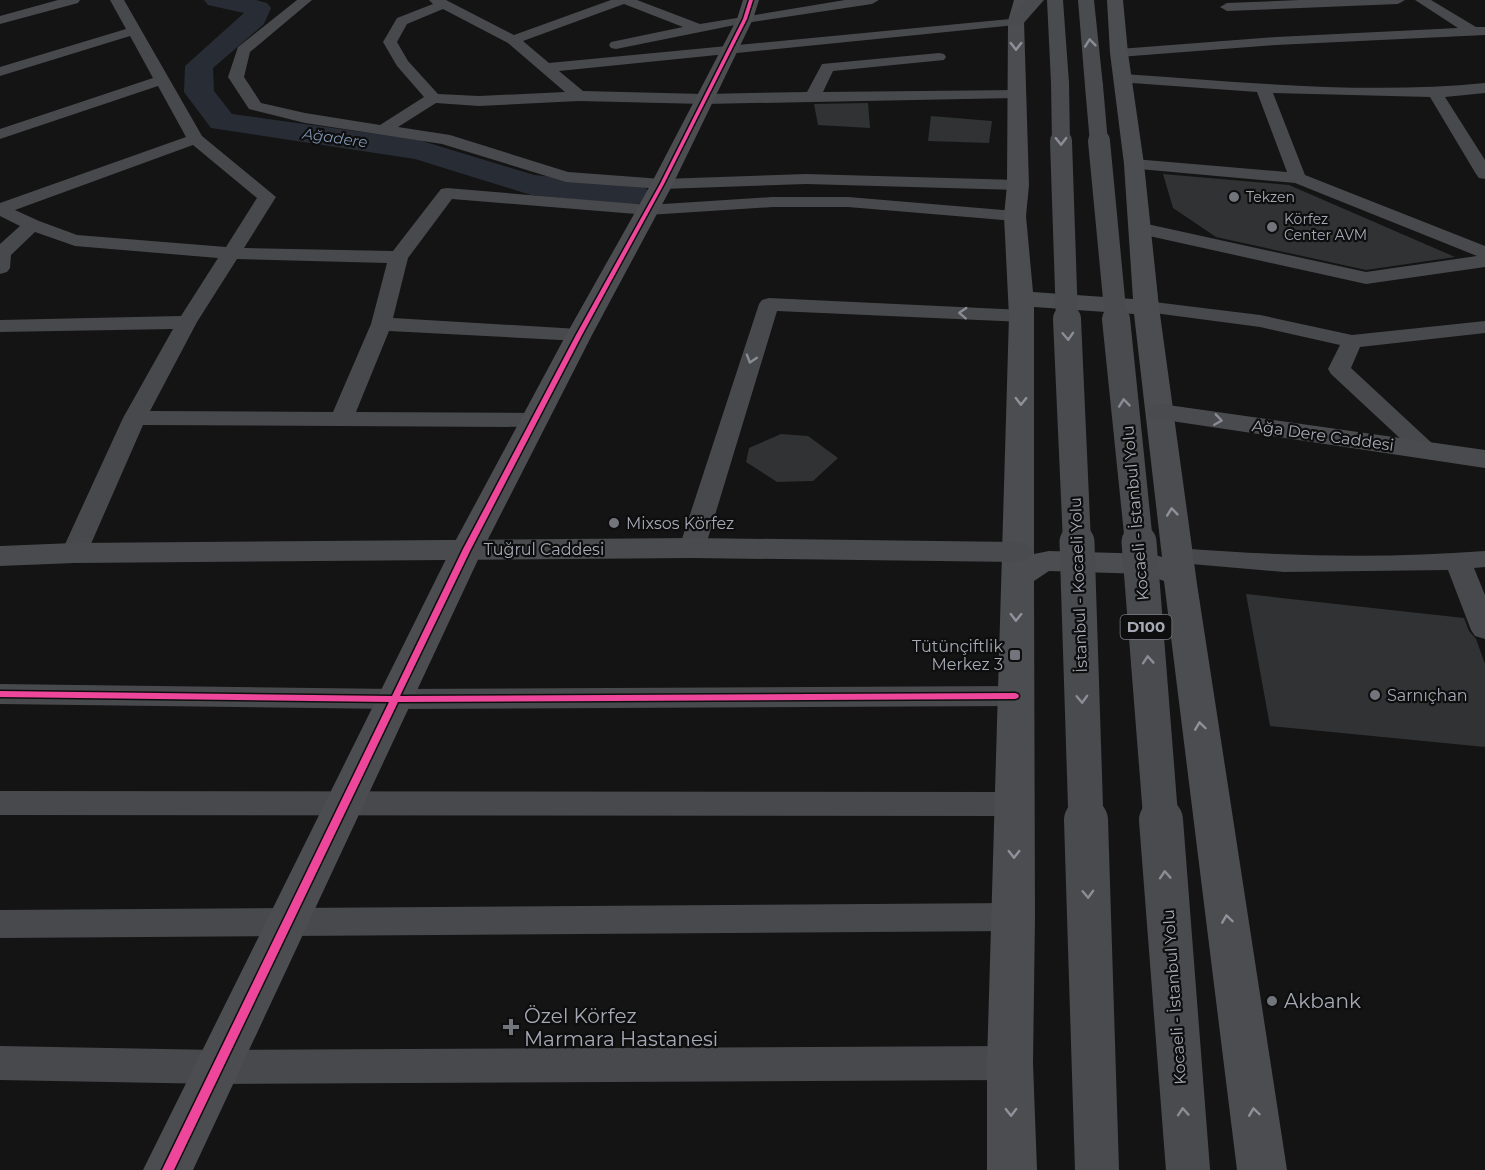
<svg xmlns="http://www.w3.org/2000/svg" width="1485" height="1170" font-family="Montserrat,sans-serif">
<style>
.lines{fill:none;stroke-linecap:round;stroke-linejoin:round}
.river{fill:#282d35;fill-rule:evenodd}
.building{fill:#313233}
.street{fill:#48494c;fill-rule:evenodd}
.secondary{fill:#4c4d50;fill-rule:evenodd}
.primary{fill:#4a4b4e;fill-rule:evenodd}
.highway{fill:#4a4b4e;fill-rule:evenodd}
.highway-bridge-far4{stroke:#4a4b4e;stroke-width:18}
.highway-bridge-far3{stroke:#4a4b4e;stroke-width:22}
.highway-bridge-far2{stroke:#4a4b4e;stroke-width:28}
.highway-bridge-far1{stroke:#4a4b4e;stroke-width:35}
.highway-bridge{stroke:#4a4b4e;stroke-width:44}
.cycleway-casing{stroke:#0e0e0f;stroke-width:3}
.cycleway{fill:#ed469a;fill-rule:evenodd}
.oneway{stroke:#8a8d95}
.oneway2{stroke:#8f929b}
.oneway3{stroke:#898c95}
.poi-dot{fill:#72757c;stroke:#0e0e0f;stroke-width:2}
.labels{text-anchor:middle;stroke-width:4.5;stroke-linejoin:round;paint-order:stroke}
.far-poi-label{font-size:14px;fill:#a5a9b4;stroke:#0e0e0f;text-anchor:start}
.far-water-label{font-size:15px;font-style:italic;fill:#7d93ae;stroke:#0e0e0f}
.shield{fill:#0e0e0f;stroke:#787a82;stroke-width:1.5}
.shield-label{font-size:15px;font-weight:bold;fill:#a5a9b4}
.street-label{font-size:16px;fill:#a5a9b4;stroke:#0e0e0f}
.poi-label{font-size:16px;fill:#a5a9b4;stroke:#0e0e0f;text-anchor:start}
.near-poi-label{font-size:20px;fill:#a5a9b4;stroke:#0e0e0f;text-anchor:start}
</style>
<rect width="100%" height="100%" fill="#141414"/>
<g class="lines">
<path class="river" d="M204,0H256L267,3L271,8L264,24L213,68L214,91L232,114L419,140L534,175L634,185L646,188L651,195L646,202L634,205L531,195L415,159L211,128L184,92L185,66L244,13L208,5Z"/>
</g>
<path class="building" d="M868,103L870,128L818,125L814,104Z
M931,116L992,121L989,143L928,141Z
M1163,174L1289,185L1455,257L1366,270L1216,237L1173,208Z
M781,434L808,436L838,458L813,481L777,482L746,462L749,448Z
M1246,594L1464,618L1469,631L1476,639L1485,664V747L1270,726Z"/>
<g class="lines">
<path class="street" d="M58,0H80L78,3L0,24V16Z
M110,0H124L202,136L276,197L244,248L393,251L441,189L447,188L648,205L773,197H848L1015,211L1021,212L1024,216L1021,220L1015,221L848,207H773L648,215L452,199L408,258L393,318L579,329L586,331L590,335L586,339L579,341L389,331L356,412L534,413L542,415L546,420L542,425L534,427L143,425L87,553L83,559L74,561L65,559L61,553L123,418L173,329L0,332V320L181,316L218,258L75,246L35,232L11,255L10,268L7,272L0,274V244L20,226L0,216V203L186,137L158,86L0,139V129L153,78L130,36L0,76V67L126,29ZM193,145L257,198L226,247L77,235L39,221L15,210ZM237,259L387,263L371,324L333,412L150,411L197,322Z
M297,0H312L250,52L244,77L261,103L305,113L380,125L424,97L397,66L383,42L397,18L433,4L429,0H446L514,35L611,0H637L700,24L845,0H879L872,4L745,23L616,49L611,48L609,45L611,42L683,27L624,4L523,41L549,63L1021,18L1023,21L1021,24L1016,25L559,71L583,91L704,94L807,92L822,64L939,53L944,54L946,57L944,60L833,71L823,92L1021,90L1024,93L1016,98L704,104L579,101L479,106L436,103L398,127L450,135L568,172L662,179L806,174L1018,180L1024,181L1027,185L1024,189L1018,190L806,184L662,189L566,182L442,144L305,123L249,109L228,77L238,47ZM443,9L508,43L565,92L479,96L438,94L408,61L397,42L407,24Z
M1300,0H1405L1398,4L1227,11L1220,7L1227,3Z
M1415,0H1431L1476,27H1485V35L1276,45L1119,57L1112,53L1119,49L1276,37L1458,28Z
M1123,74C1241,82 1368,95 1485,83V93L1445,97L1485,160V179L1479,178L1476,174L1430,97L1273,93L1305,175L1485,246V267L1366,284L1131,232L1129,228L1131,224L1138,222L1366,272L1477,256L1295,183L1128,168L1125,164L1128,160L1134,159L1287,172L1257,92L1118,82L1115,79Z
M769,298L1022,310L1029,312L1032,316L1029,320L1022,322L777,311L705,548L701,554L692,556L683,554L679,548L759,304L762,300Z
M1146,301L1260,315L1352,335L1485,321V333L1360,347L1351,368L1435,446L1439,451L1435,456L1427,458L1419,456L1331,374L1328,369L1340,345L1260,327L1139,311L1136,307L1139,303Z
M1177,548C1280,556 1382,559 1485,551V567L1474,568L1485,595V639L1475,636L1471,630L1448,570L1284,572L1168,562L1164,556L1168,550Z
M0,684L395,689L1015,686L1025,689L1030,696L1025,703L1015,706L395,709L0,704Z
M0,791L1014,792L1025,795L1030,804L1025,813L1014,816L0,815Z
M1014,903L1026,907L1031,917L1026,927L1014,931L0,938V910Z
M0,1046L217,1050L1010,1046L1024,1051L1029,1063L1024,1075L1010,1080L217,1084L0,1080Z"/>
<path class="secondary" d="M743,0H759L753,19L673,184L592,335L483,549L193,1170H143L451,549L566,335L651,184L737,19Z
M1014,0H1030L1024,21L1029,185L1026,216L1033,292L1133,299L1124,164L1110,53L1107,0H1123L1128,53L1144,164L1159,307L1197,584L1287,1170H1237L1164,581L1145,574L1049,571L1034,581L1035,917L1033,1063L1037,1170H987V1063L1009,316L1004,216L1007,185L1008,21ZM1034,307L1134,314L1162,557L1151,554L1049,551L1034,554Z"/>
<path class="primary" d="M1161,404L1485,450V468L1151,418L1147,412L1151,406Z
M692,538L1017,542L1028,545L1033,552L1028,559L1017,562L692,558L74,563L0,566V546L74,543Z"/>
<path class="highway" d="M1027,0H1044L1022,25H1010L1008,21Z
M1047,0H1063L1069,83L1067,87H1053L1051,83Z
M1078,0H1094L1103,86L1101,90H1087L1085,86Z"/>
<path class="highway-bridge-far4" d="M1060,83L1061,143
M1094,86L1099,143"/>
<path class="highway-bridge-far3" d="M1061,141L1067,320
M1099,141L1116,320"/>
<path class="highway-bridge-far2" d="M1067,319L1077,543
M1116,319L1139,543"/>
<path class="highway-bridge-far1" d="M1077,542L1086,822
M1139,542L1161,822"/>
<path class="highway-bridge" d="M1086,820L1097,1170
M1161,820L1188,1170"/>
<defs>
<path id="cycleway" d="M749,0H753L747,19L664,184L582,335L471,549L400,696L1015,693L1018,694L1019,696L1018,698L1015,699L398,702L174,1170H162L389,702L0,697V691L392,696L463,549L576,335L660,184L743,19Z"/>
</defs>
<use href="#cycleway" class="cycleway-casing"/>
<use href="#cycleway" class="cycleway"/>
</g>
<defs><path id="oneway-chevron" d="M-2-3.5L2.5 0L-2 3.5" fill="none" stroke-width="1.6" stroke-linecap="round" stroke-linejoin="round" transform="scale(1.5)"/></defs>
<g class="oneway">
<use href="#oneway-chevron" transform="translate(1090 43) rotate(-96)"/>
<use href="#oneway-chevron" transform="translate(1061 141) rotate(89)"/>
<use href="#oneway-chevron" transform="translate(1068 336) rotate(87)"/>
<use href="#oneway-chevron" transform="translate(1124 403) rotate(-96)"/>
<use href="#oneway-chevron" transform="translate(1218 420) rotate(8)"/>
<use href="#oneway-chevron" transform="translate(1148 660) rotate(-94)"/>
<use href="#oneway-chevron" transform="translate(1082 699) rotate(88)"/>
<use href="#oneway-chevron" transform="translate(1165 875) rotate(-94)"/>
<use href="#oneway-chevron" transform="translate(1088 894) rotate(88)"/>
<use href="#oneway-chevron" transform="translate(1183 1112) rotate(-94)"/>
</g>
<g class="oneway2">
<use href="#oneway-chevron" transform="translate(1016 46) rotate(90)"/>
<use href="#oneway-chevron" transform="translate(1021 401) rotate(91)"/>
<use href="#oneway-chevron" transform="translate(1172 512) rotate(-96)"/>
<use href="#oneway-chevron" transform="translate(1016 617) rotate(91)"/>
<use href="#oneway-chevron" transform="translate(1200 726) rotate(-98)"/>
<use href="#oneway-chevron" transform="translate(1014 854) rotate(90)"/>
<use href="#oneway-chevron" transform="translate(1227 919) rotate(-98)"/>
<use href="#oneway-chevron" transform="translate(1011 1112) rotate(89)"/>
<use href="#oneway-chevron" transform="translate(1254 1112) rotate(-98)"/>
</g>
<g class="oneway3">
<use href="#oneway-chevron" transform="translate(963 313) rotate(-177)"/>
<use href="#oneway-chevron" transform="translate(751 359) rotate(107)"/>
</g>
<g class="poi-dot">
<circle cx="1234" cy="197" r="6"/>
<circle cx="1272" cy="227" r="6"/>
<circle cx="614" cy="523" r="6"/>
<rect x="1009" y="649" width="12" height="12" rx="3"/>
<circle cx="1375" cy="695" r="6"/>
<circle cx="1272" cy="1001" r="6"/>
<path d="M508 1018h6v6h6v6h-6v6h-6v-6h-6v-6h6z"/>
</g>
<g class="labels">
<g class="far-poi-label">
<text x="1246" y="202">Tekzen</text>
<text x="1284" y="224">Körfez<tspan x="1284" dy="16">Center AVM</tspan></text>
</g>
<g class="far-water-label">
<text transform="translate(335 138) rotate(8)" y="5">Ağadere</text>
</g>
<rect class="shield" x="1120.5" y="615" width="51" height="24" rx="4.5"/>
<g class="shield-label">
<text x="1146" y="632">D100</text>
</g>
<g class="street-label">
<text transform="translate(1323 435) rotate(8)" y="6">Ağa Dere Caddesi</text>
<text transform="translate(1135 513) rotate(-95)" y="6">Kocaeli - İstanbul Yolu</text>
<text x="544" y="555">Tuğrul Caddesi</text>
<text transform="translate(1078 585) rotate(-92)" y="6">İstanbul - Kocaeli Yolu</text>
<text transform="translate(1174 997) rotate(-94)" y="6">Kocaeli - İstanbul Yolu</text>
</g>
<g class="poi-label">
<text x="626" y="529">Mixsos Körfez</text>
<text x="1003" y="652" text-anchor="end">Tütünçiftlik<tspan x="1003" dy="18">Merkez 3</tspan></text>
<text x="1387" y="701">Sarnıçhan</text>
</g>
<g class="near-poi-label">
<text x="1284" y="1008">Akbank</text>
<text x="524" y="1023">Özel Körfez<tspan x="524" dy="23">Marmara Hastanesi</tspan></text>
</g>
</g>
</svg>
